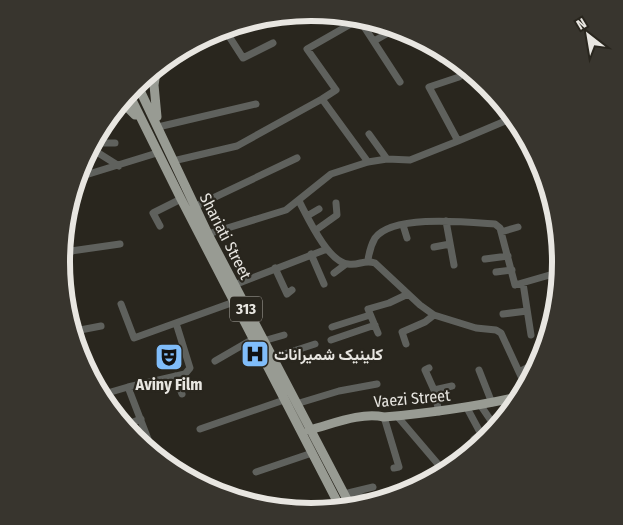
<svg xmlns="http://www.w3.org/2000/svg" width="623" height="525" font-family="'Fira Sans Condensed',Vazirmatn,sans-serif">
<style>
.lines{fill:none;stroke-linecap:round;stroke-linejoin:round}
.minor{stroke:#5f615d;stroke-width:7}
.major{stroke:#989b93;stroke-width:9}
.labels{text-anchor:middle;stroke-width:4.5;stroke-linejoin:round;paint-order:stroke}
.shield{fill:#29261e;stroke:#afaca6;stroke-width:1}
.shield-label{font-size:15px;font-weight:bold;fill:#e8e6e1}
.street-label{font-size:16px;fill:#e8e6e1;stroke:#29261e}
.poi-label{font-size:16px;font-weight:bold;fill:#e8e6e1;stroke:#29261e;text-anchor:start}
.rim{fill:none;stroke:#e8e6e1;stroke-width:6}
</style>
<rect width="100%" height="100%" fill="#29261e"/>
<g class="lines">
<path class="minor" d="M361,22L400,82
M225,30L243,58L273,43
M374,41L395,29
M441,59L445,57
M322,99L368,162
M158,127L256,104
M369,134L387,159
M458,141L429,87L459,77
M94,146L103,143H115
M92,149L119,166
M173,161L237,146L322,99L336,90L307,49L356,21
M79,177L157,153
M299,201C308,218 328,262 348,264C359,266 364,259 375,263L420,305L434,315L476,328L496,330L501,333L525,385
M194,207L297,158
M307,216L319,209
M446,221L454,265
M403,225L407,238
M160,226L153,213L181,199
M316,230L337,215L336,203
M501,232L518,227
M208,234L286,210L331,174L368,162L387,159L410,160L458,141L510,119
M66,238L71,252
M434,247L450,244
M64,252L120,244
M311,254L324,284
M485,259L508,256
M368,260C369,253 371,245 375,238C393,214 467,222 495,224L500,228L515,285L560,272
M275,268L287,294L292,290
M496,272L512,270
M334,273L346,264
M523,283L531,335
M234,285L327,249
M121,304L134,338L234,302
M503,314L527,311
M332,327L370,315
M75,331L101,326
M378,333L368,309L389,303L408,294
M331,340L375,325
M263,341L284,335
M406,344L402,332L425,322L434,315
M272,358L315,344
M215,361L253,339
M429,368L425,370L434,390L439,412
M479,370L492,403
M519,372L531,366
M175,376L182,394
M128,387L153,452
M434,390L452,386
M104,394L128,387L185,374L190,368L176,323
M296,404L339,391L377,384
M481,406L496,428
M467,408L481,434L474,439
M397,416L443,470
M384,417L399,467L394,468
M125,425L141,419
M200,429L284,400
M256,472L312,453
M344,494L373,487
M347,499L361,496L369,499V501"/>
<path class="major" d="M156,72L154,85L157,117
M137,84L208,234L350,505
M129,94L181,199L340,507
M123,103L135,115
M309,430C333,424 360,412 384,417C429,413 473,407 517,397"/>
</g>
<defs>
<symbol id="hospital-square" viewBox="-11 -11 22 22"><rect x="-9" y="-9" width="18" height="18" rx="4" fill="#80bdfa" stroke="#29261e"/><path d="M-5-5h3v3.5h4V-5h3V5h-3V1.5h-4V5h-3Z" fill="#111"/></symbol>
<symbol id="theatre-square" viewBox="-11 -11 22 22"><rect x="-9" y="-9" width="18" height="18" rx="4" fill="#80bdfa" stroke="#29261e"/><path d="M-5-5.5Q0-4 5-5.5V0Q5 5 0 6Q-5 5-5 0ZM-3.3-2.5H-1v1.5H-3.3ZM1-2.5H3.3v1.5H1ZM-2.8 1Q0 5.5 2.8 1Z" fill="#111"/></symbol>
</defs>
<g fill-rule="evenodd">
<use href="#hospital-square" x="239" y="338" width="32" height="32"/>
<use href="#theatre-square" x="153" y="341" width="32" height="32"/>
</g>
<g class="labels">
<rect class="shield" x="230" y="296.5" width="32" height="25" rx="4"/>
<g class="shield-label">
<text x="246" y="314">313</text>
</g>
<g class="street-label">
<text transform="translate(226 236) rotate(63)" y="6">Shariati Street</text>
<text transform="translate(412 398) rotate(-5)" y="6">Vaezi Street</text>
</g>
<g class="poi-label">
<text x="274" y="360">کلینیک شمیرانات</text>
<text x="169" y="390" text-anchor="middle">Aviny Film</text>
</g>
</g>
<path d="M0 0H623V525H0ZM70 262a241 241 0 1 1 482 0a241 241 0 1 1-482 0Z" fill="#38352e" fill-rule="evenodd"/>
<path class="rim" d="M70 262a241 241 0 1 1 482 0a241 241 0 1 1-482 0Z"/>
<g transform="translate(588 35) rotate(329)" stroke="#29261e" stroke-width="4" paint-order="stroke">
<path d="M0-4L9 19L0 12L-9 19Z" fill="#e8e6e1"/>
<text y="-8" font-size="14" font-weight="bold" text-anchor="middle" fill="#e8e6e1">N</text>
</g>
</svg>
